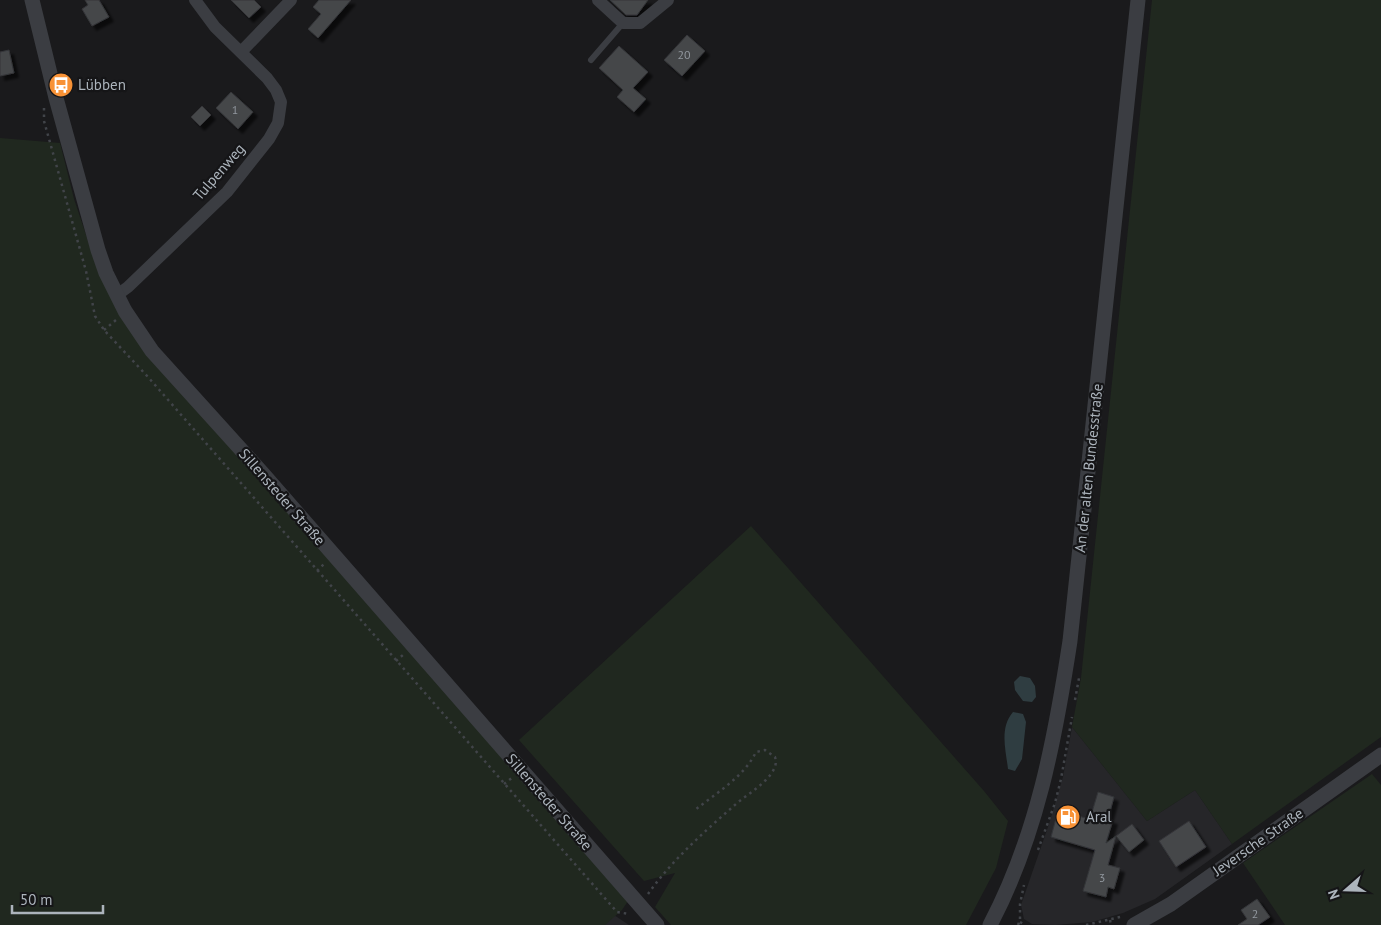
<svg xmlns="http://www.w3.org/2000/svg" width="1381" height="925" font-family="'PT Sans',sans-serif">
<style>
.built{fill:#262629}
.green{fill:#20281f}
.water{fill:#2f3d41}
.building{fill:#444649;stroke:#343538;filter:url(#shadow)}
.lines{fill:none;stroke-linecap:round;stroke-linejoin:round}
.path{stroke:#414449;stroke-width:2.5;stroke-dasharray:2.5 4;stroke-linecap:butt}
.service{stroke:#3b3d42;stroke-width:6}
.minor{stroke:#3b3d42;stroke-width:12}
.tertiary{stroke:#3b3d42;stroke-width:15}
.labels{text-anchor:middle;stroke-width:4.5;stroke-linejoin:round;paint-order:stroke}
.number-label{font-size:12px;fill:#92989f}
.poi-label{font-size:15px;fill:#acb4bc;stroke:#151517;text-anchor:start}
.street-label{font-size:15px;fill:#acb4bc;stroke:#151517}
</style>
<defs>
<filter id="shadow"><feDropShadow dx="4.5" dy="4.5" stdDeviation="1" flood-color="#0009"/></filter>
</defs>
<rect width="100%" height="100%" fill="#1a1a1c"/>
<path class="built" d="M1072,727L1147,821L1195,790L1232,844L1155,899L1123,913L1092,922L1055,925L1032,924L1024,919L1021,905L1049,824L1063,777Z
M614,915L629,925H602Z"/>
<path class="green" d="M1152,0H1381V737L1232,844L1195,790L1147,821L1072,727L1081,678Z
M0,138L60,143L74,199L95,262L120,312L628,901L622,910L605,925H0Z
M751,526L984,791L1008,821L996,868L966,925H671L655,907L675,873L644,881L519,740Z
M1372,774L1381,785V925H1285L1243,863Z"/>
<path class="water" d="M1020,676L1030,678L1035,686L1036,697L1032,702L1023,701L1015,690L1014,682Z
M1013,712L1023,714L1026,722L1022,759L1015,771L1008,769C1006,751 999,728 1013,712Z"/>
<path class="building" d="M85,0H99L109,17L92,26L82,9L88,5Z
M231,0H254L261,7L249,18Z
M319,0H351L318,38L308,29L321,14L313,7Z
M610,0H648L637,15H626Z
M687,35L705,51L682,76L664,60Z
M619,46L648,72L633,88L646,99L634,112L617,97L623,90L599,68Z
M9,50L14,73L0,76V52Z
M231,92L253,112L238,129L216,108Z
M202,106L211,115L200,126L191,117Z
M1098,792L1114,797L1108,819L1113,820L1106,843L1116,836L1108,865L1120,868L1114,889L1108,887L1106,897L1083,891L1095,850L1051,837L1058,811L1090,819Z
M1189,821L1206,847L1176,867L1159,841Z
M1132,824L1144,840L1129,852L1116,836Z
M1257,899L1270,917L1258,925H1238L1247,919L1241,910Z"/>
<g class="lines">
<path class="path" d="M44,108V121L86,271L95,316L104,330L148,377L617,912L629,914
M104,330L116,320
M317,571L325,563
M396,661L404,654
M1075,700L1079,678
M504,784L513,777
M1038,850L1055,803L1061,779L1072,717
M648,894C672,860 705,831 736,804C748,794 762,786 771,774C775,768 777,764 775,757L765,750L756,752C744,777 716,793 695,810
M1110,920L1111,925
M1020,922L1025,925
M1018,925L1020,920V904L1024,885
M1086,925L1124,916"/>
<path class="service" d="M591,60L623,23"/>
<path class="minor" d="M598,0L623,23H640L668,0
M241,52L291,0
M117,295L128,287L227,192L269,139L278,123L281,102L276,90L267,78L215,27L195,0"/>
<path class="tertiary" d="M32,0L56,98L98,250L106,273L125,311L152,351L264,475L657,925
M990,925C1037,836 1055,739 1070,641L1138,0
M1134,925L1171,904L1381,755"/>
</g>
<defs>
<symbol id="bus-disc" viewBox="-11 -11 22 22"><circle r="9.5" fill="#f89236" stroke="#151517"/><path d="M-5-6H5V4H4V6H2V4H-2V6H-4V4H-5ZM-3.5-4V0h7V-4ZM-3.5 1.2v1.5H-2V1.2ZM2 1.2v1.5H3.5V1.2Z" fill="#fff"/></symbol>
<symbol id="fuel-disc" viewBox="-11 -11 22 22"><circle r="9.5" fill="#f89236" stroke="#151517"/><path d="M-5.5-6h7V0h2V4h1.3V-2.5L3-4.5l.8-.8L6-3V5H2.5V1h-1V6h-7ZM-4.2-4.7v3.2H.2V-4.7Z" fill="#fff"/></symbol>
</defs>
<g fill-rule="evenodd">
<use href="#bus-disc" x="47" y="71" width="28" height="28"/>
<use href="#fuel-disc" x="1054" y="803" width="28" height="28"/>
</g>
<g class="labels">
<g class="number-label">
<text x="684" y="59">20</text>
<text x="235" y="114">1</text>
<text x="1102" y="882">3</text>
<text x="1255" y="918">2</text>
</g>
<g class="poi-label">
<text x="78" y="90">Lübben</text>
<text x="1086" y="822">Aral</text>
</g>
<g class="street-label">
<text transform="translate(219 172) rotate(-49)" y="5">Tulpenweg</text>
<text transform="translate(1089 468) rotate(-84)" y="5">An der alten Bundesstraße</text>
<text transform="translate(282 497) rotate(49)" y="5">Sillensteder Straße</text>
<text transform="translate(549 802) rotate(49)" y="5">Sillensteder Straße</text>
<text transform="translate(1258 842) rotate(-35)" y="5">Jeversche Straße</text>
</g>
</g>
<g transform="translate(1346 890) rotate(250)" stroke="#151517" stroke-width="4" paint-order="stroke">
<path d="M0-4L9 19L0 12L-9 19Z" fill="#acb4bc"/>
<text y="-8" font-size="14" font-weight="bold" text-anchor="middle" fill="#acb4bc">N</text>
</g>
<path d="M12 905v8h91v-8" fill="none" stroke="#acb4bc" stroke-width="2.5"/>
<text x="20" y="905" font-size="15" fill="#acb4bc" stroke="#151517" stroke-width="4" paint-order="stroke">50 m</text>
</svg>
